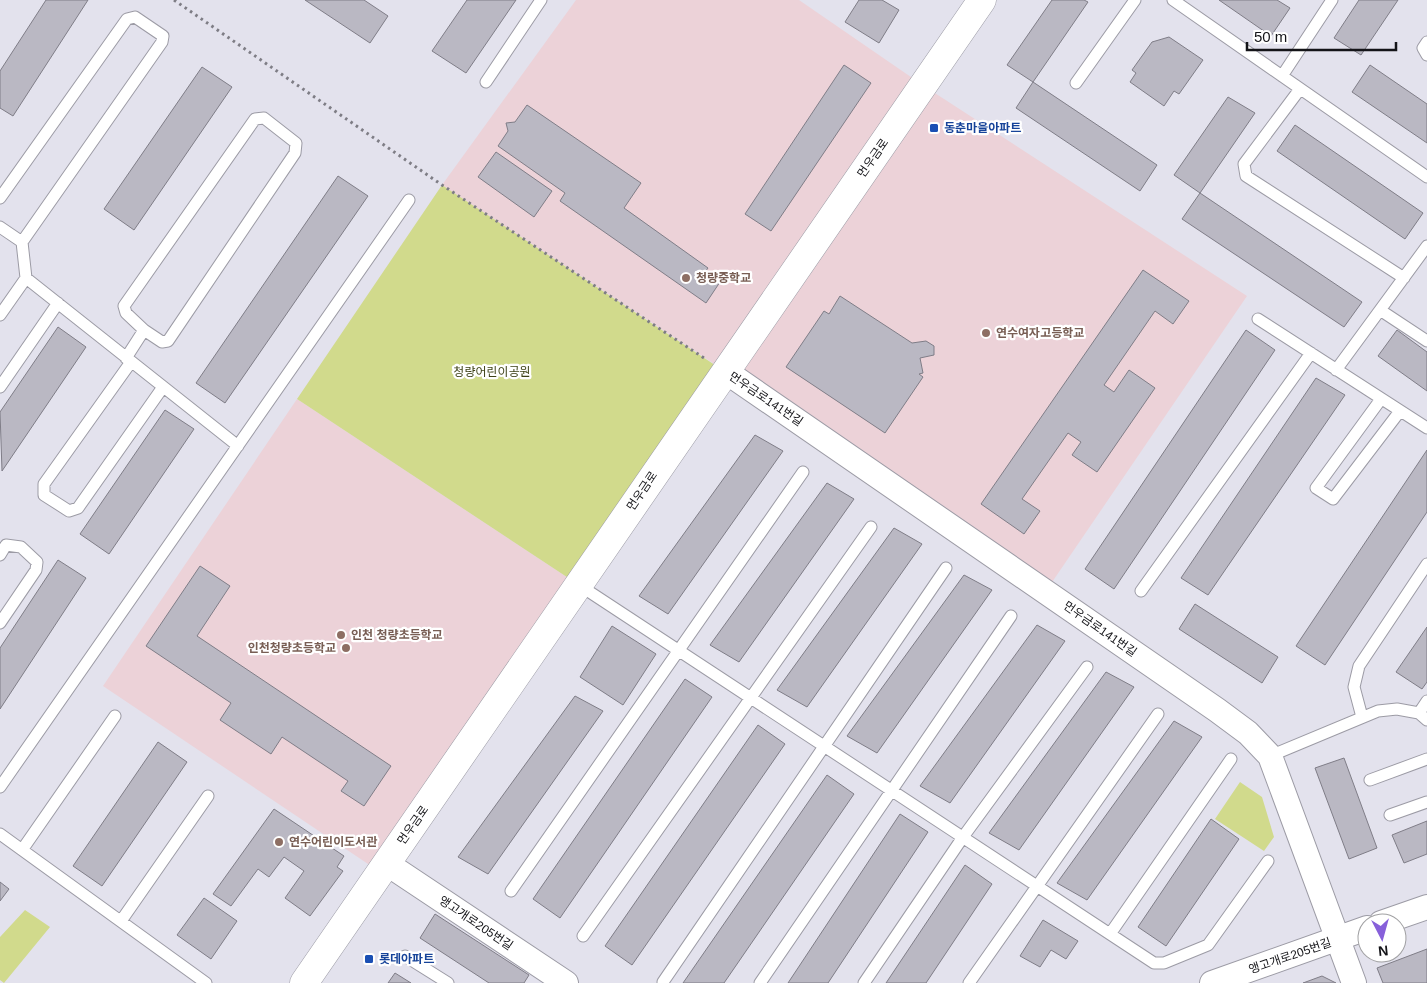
<svg xmlns="http://www.w3.org/2000/svg" width="1427" height="983" font-family="Arial,'Noto Sans KR',sans-serif">
<style>
.education{fill:#ecd2d8}
.green{fill:#d1da8c}
.building{fill:#bab8c3;stroke:#7f7d87}
.lines{fill:none;stroke-linecap:round;stroke-linejoin:round}
.lane-casing{stroke:#9c9ba5;stroke-width:13}
.street-casing{stroke:#9c9ba5;stroke-width:26}
.secondary-casing{stroke:#9c9ba5;stroke-width:29}
.path{stroke:#7e7d85;stroke-width:3;stroke-dasharray:2.5 4;stroke-linecap:butt}
.lane{stroke:#fff;stroke-width:11}
.street{stroke:#fff;stroke-width:24}
.secondary{stroke:#fff;stroke-width:28}
.transit-dot{fill:#1a4fb4;stroke:#fff;stroke-width:2}
.education-dot{fill:#8d6e63;stroke:#fff;stroke-width:2}
.labels{text-anchor:middle;stroke-width:4.5;stroke-linejoin:round;paint-order:stroke}
.transit-label{font-size:12px;font-weight:bold;fill:#164399;stroke:#fff;text-anchor:start}
.street-label{font-size:12px;fill:#141418;stroke:#fff}
.education-label{font-size:12px;font-weight:bold;fill:#785e54;stroke:#fff;text-anchor:start}
.park-label{font-size:12px;fill:#3d4116;stroke:#fff}
</style>
<rect width="100%" height="100%" fill="#e3e2ed"/>
<path class="education" d="M576,0H799L924,86L1247,296L1046,591L725,371L442,185Z
M297,399L579,585L380,872L103,686Z"/>
<path class="green" d="M442,185L724,371L579,585L297,399Z
M1240,782L1262,797L1274,837L1264,851L1215,819Z
M25,910L50,927L4,983L0,980V937Z"/>
<path class="building" d="M46,0H88L13,116L0,108V71Z
M305,0H364L388,16L370,43Z
M467,0H516L466,73L432,51Z
M859,0H882L899,10L879,43L845,22Z
M1052,0H1084L1088,2L1033,82L1007,65Z
M1219,0H1277L1290,8L1271,36Z
M1359,0H1398L1361,55L1334,38Z
M1169,37L1203,60L1179,94L1174,91L1164,106L1130,82L1136,73L1132,70L1152,42Z
M844,65L871,83L771,231L745,214Z
M1370,65L1427,104V143L1352,92Z
M202,67L232,87L134,230L104,209Z
M1033,82L1157,165L1140,191L1016,108Z
M1228,97L1255,113L1200,193L1174,175Z
M527,105L641,183L624,208L708,268L705,272L720,282L706,303L560,201L565,193L498,146L508,131L506,123L515,122Z
M1295,125L1423,213L1405,239L1277,151Z
M496,152L552,191L534,217L478,177Z
M338,176L368,196L225,403L196,383Z
M1200,193L1362,302L1344,327L1182,219Z
M1143,270L1189,301L1173,324L1155,311L1104,385L1114,392L1129,370L1155,388L1097,472L1072,455L1081,442L1068,433L1022,499L1040,511L1024,534L981,504Z
M840,296L912,343L926,341L934,346V355L920,358L923,373L919,374L923,377L885,433L786,367L824,311L829,314Z
M58,327L86,347L2,471L0,412Z
M1246,330L1275,350L1114,589L1085,569Z
M1397,330L1427,352V391L1378,356Z
M1316,378L1345,395L1208,595L1181,578Z
M165,410L194,429L109,554L80,534Z
M755,435L783,451L668,614L639,596Z
M1427,450V512L1325,665L1296,646Z
M827,483L854,499L739,662L710,645Z
M894,528L922,544L807,707L777,690Z
M58,560L86,578L0,709V648Z
M200,566L230,586L197,636L391,766L364,806L341,791L348,781L282,737L271,754L220,720L231,703L146,646Z
M964,575L992,590L877,753L847,736Z
M1195,604L1278,657L1262,683L1179,629Z
M1037,625L1065,641L950,803L920,786Z
M612,626L656,654L623,705L580,677Z
M1427,627V682L1422,689L1396,672Z
M1106,672L1134,687L1019,850L989,833Z
M685,679L712,697L560,918L533,899Z
M575,696L603,711L488,874L458,857Z
M1174,721L1202,737L1087,900L1057,883Z
M758,725L785,744L632,965L605,946Z
M158,742L187,762L102,886L73,866Z
M1344,758L1377,848L1349,859L1315,768Z
M827,775L854,794L724,983H683Z
M274,809L344,856L337,867L343,871L310,916L285,898L304,871L284,857L269,877L258,869L231,906L213,894Z
M900,814L928,832L828,983H788Z
M1211,819L1239,839L1166,946L1138,927Z
M1427,821V854L1404,863L1392,835Z
M965,865L992,884L926,983H886Z
M0,882L9,889L0,901Z
M204,898L237,921L211,959L177,935Z
M435,914L529,975L524,983H489L420,938Z
M1043,920L1078,941L1066,959L1051,950L1040,967L1020,956Z
M1427,949V983H1383L1377,968Z
M395,973L411,983H388Z
M1322,976L1336,983H1303Z"/>
<g class="lines">
<defs>
<path id="lane" d="M1173,0L1427,177
M1427,42L1423,48L1427,55
M1282,76L1332,0
M486,82L541,0
M1076,83L1135,0
M1300,89L1244,164L1246,176L1404,278
M0,198L127,19L135,17L163,36L162,42L22,242
M0,227L22,242L26,278L238,446
M1380,310L1427,341
M0,315L26,278
M1258,319L1427,428
M126,358L144,330L162,342L168,341L295,153L296,143L264,118L255,119L124,306L126,313L144,330
M131,362L44,484V495L69,511L78,508L163,387
M1336,370L1427,246
M0,387L58,303
M1381,399L1316,488L1333,499L1400,411
M0,555L6,545L21,547L37,562L36,570L0,623
M579,585L1154,963H1164L1208,945L1268,861
M1141,591L1311,353
M1419,713L1427,701
M1362,717L1354,687L1359,666L1427,564
M1270,756L1378,711L1397,709L1419,713L1427,720
M1370,780L1427,759
M0,787L409,200
M1390,815L1427,802
M0,834L206,983
M22,850L115,716
M511,891L803,472
M121,921L208,796
M1110,934L1231,759
M583,936L871,527
M405,956L448,983
M663,982L946,568
M760,983L1011,616
M864,983L963,837L1087,667
M969,983L1158,714"/>
<path id="street" d="M725,371L1217,710L1248,733L1270,756L1354,983
M386,863L566,983
M1381,923L1427,907
M1212,983L1367,928"/>
<path id="secondary" d="M304,983L982,0"/>
</defs>
<use href="#lane" class="lane-casing"/>
<use href="#street" class="street-casing"/>
<use href="#secondary" class="secondary-casing"/>
<path class="path" d="M174,0L442,185L707,360"/>
<use href="#lane" class="lane"/>
<use href="#street" class="street"/>
<use href="#secondary" class="secondary"/>
</g>
<g class="transit-dot">
<rect x="929" y="123" width="10" height="10" rx="2.5"/>
<rect x="364" y="954" width="10" height="10" rx="2.5"/>
</g>
<g class="education-dot">
<circle cx="686" cy="278" r="5"/>
<circle cx="986" cy="333" r="5"/>
<circle cx="341" cy="635" r="5"/>
<circle cx="346" cy="648" r="5"/>
<circle cx="279" cy="842" r="5"/>
</g>
<g class="labels">
<g class="transit-label">
<text x="944" y="132">동춘마을아파트</text>
<text x="379" y="963">롯데아파트</text>
</g>
<g class="street-label">
<text transform="translate(873 158) rotate(-55)" y="4">먼우금로</text>
<text transform="translate(766 399) rotate(34)" y="4">먼우금로141번길</text>
<text transform="translate(642 491) rotate(-56)" y="4">먼우금로</text>
<text transform="translate(1100 629) rotate(35)" y="4">먼우금로141번길</text>
<text transform="translate(413 825) rotate(-55)" y="4">먼우금로</text>
<text transform="translate(476 923) rotate(34)" y="4">앵고개로205번길</text>
<text transform="translate(1290 956) rotate(-19)" y="4">앵고개로205번길</text>
</g>
<g class="education-label">
<text x="696" y="282">청량중학교</text>
<text x="996" y="337">연수여자고등학교</text>
<text x="351" y="639">인천 청량초등학교</text>
<text x="336" y="652" text-anchor="end">인천청량초등학교</text>
<text x="289" y="846">연수어린이도서관</text>
</g>
<g class="park-label">
<text x="492" y="376">청량어린이공원</text>
</g>
</g>
<g transform="translate(1382 938) rotate(174)"><circle r="24" fill="#ffffff" stroke="#a1a1a3"/>
<path d="M0-4L9 19L0 12L-9 19Z" fill="#8760da"/>
<text y="-8" font-size="14" font-weight="bold" text-anchor="middle" fill="#141418">N</text>
</g>
<path d="M1247 42v8h149v-8" fill="none" stroke="#141418" stroke-width="2.5"/>
<text x="1254" y="42" font-size="15" fill="#141418" stroke="#ffffff" stroke-width="4" paint-order="stroke">50 m</text>
</svg>
